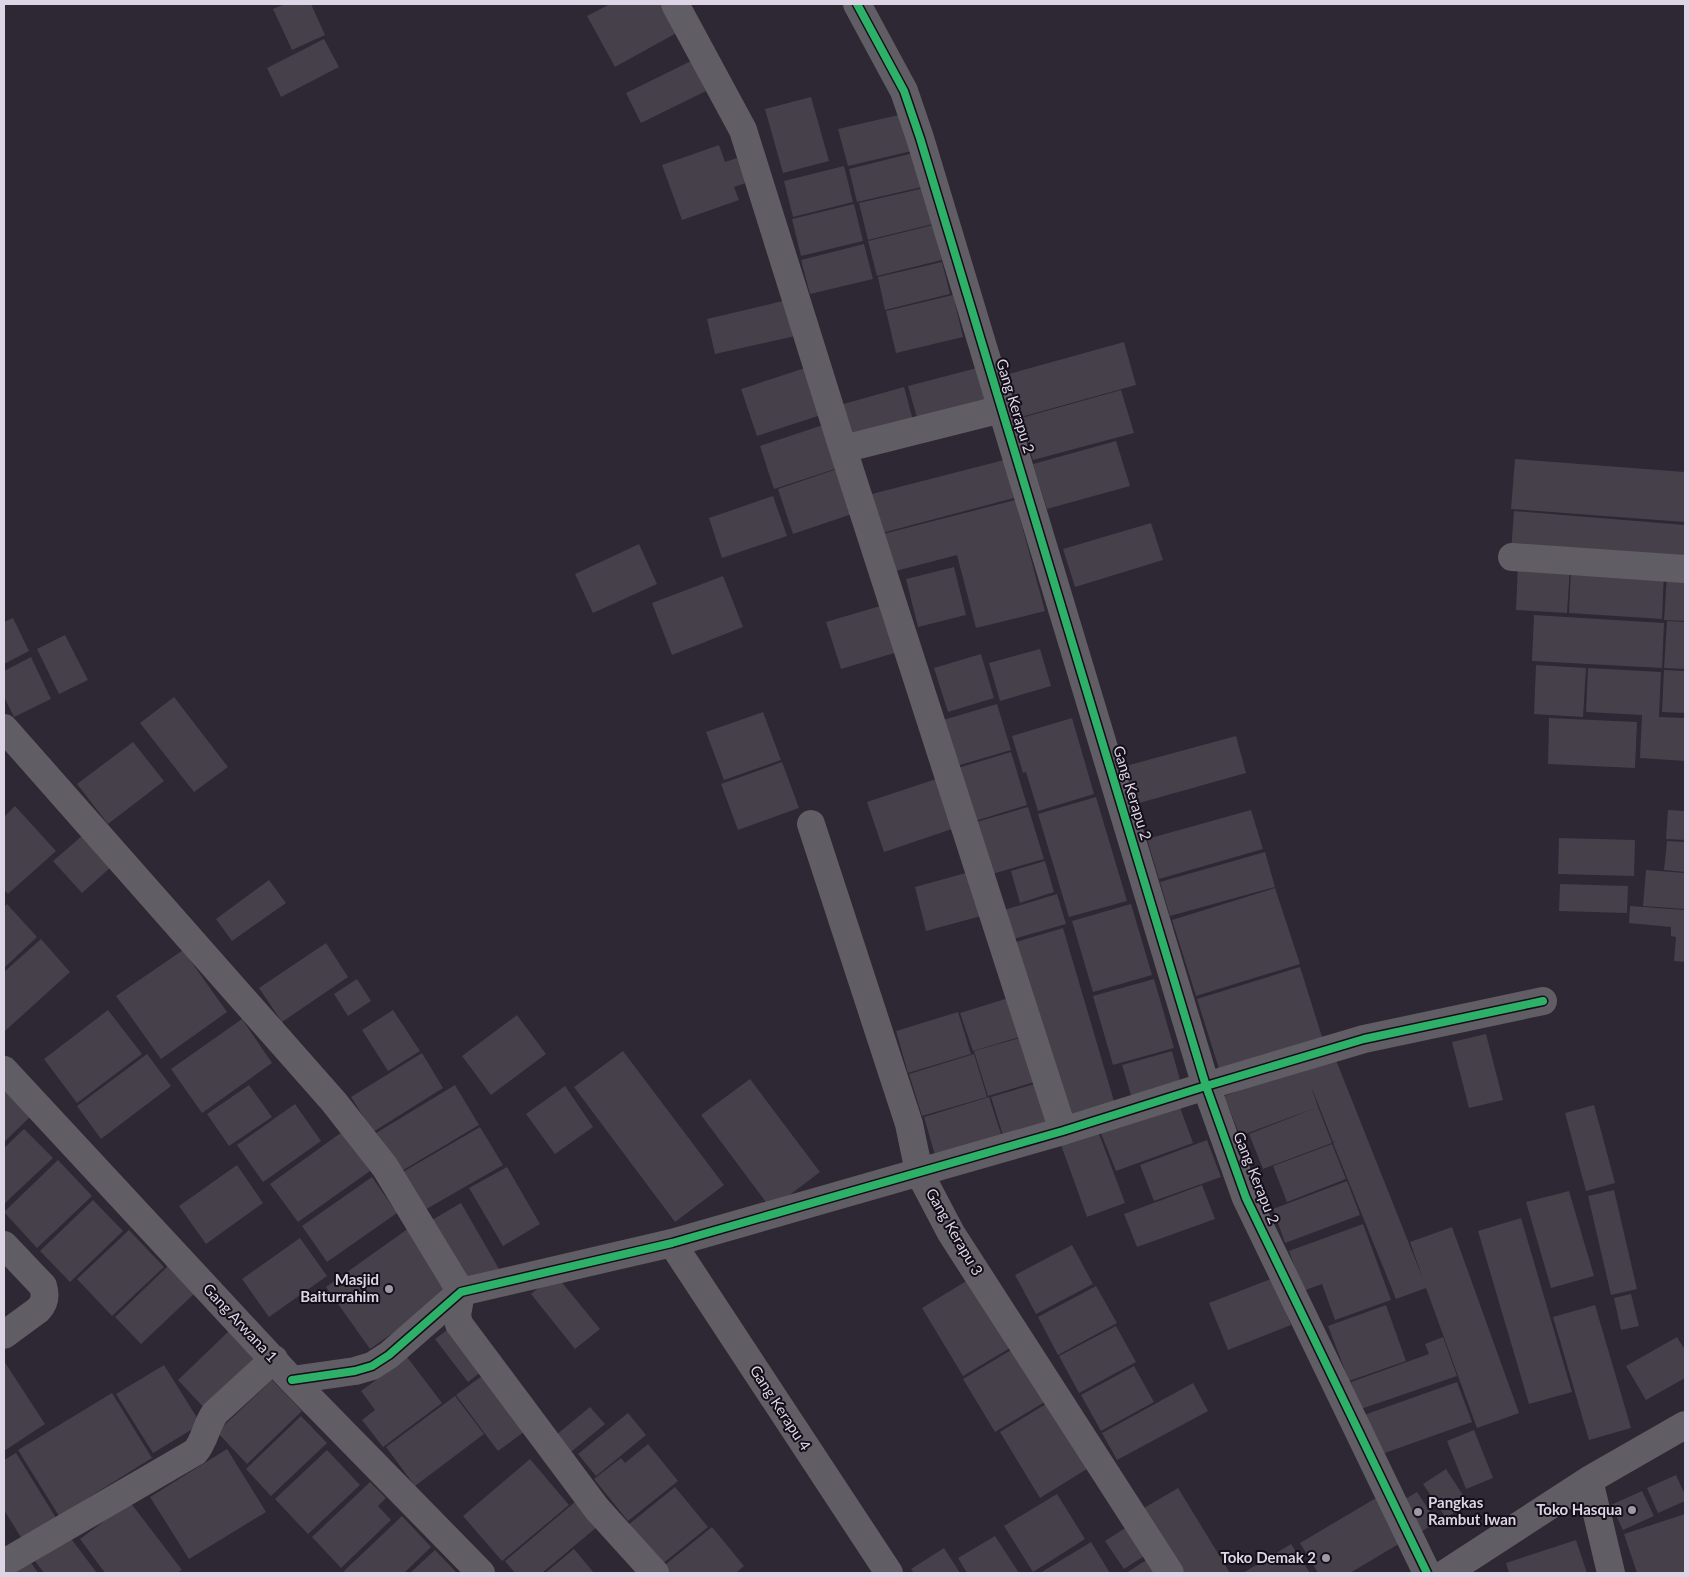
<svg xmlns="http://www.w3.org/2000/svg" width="1689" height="1577" font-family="Lato,sans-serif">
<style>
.building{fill:#45404a}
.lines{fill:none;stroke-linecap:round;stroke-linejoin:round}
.minor{stroke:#605d64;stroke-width:28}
.cycleway-casing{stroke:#140e19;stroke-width:11}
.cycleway{stroke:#2db169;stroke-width:8}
.poi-dot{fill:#a098a7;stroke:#140e19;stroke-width:2}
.labels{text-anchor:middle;stroke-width:4;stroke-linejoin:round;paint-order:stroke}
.street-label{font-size:15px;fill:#ddd5e5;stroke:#140e19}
.poi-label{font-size:15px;font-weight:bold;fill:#ddd5e5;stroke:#140e19;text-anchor:end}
</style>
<rect width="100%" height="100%" fill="#2e2734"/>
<path class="building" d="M285,4H311L325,35L292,50L273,9Z
M610,4H664L680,31L615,67L587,16Z
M324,39L339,67L281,97L267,68Z
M691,61L706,91L641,123L626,93Z
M811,97L829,161L783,173L765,109Z
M903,114L912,151L848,166L838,129Z
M719,145L725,162L737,158L746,183L734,187L739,200L682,220L662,165Z
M913,153L922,187L857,202L849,169Z
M844,166L853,202L793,217L784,181Z
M924,188L933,224L868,240L859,203Z
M854,204L863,241L801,256L792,219Z
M933,225L942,260L877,276L868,241Z
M864,244L873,279L810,294L801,260Z
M942,262L950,294L885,310L878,277Z
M953,295L963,337L896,353L886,311Z
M791,299L800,335L715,354L707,319Z
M1124,342L1136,385L1021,417L1009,374Z
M805,368L821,415L757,436L741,389Z
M977,368L988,407L919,425L908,386Z
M904,387L914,424L851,442L840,405Z
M1121,390L1134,433L1033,460L1021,418Z
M823,425L838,468L774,489L760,446Z
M1116,441L1130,486L1047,509L1033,464Z
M1515,459L1685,472V522L1511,509Z
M1004,460L1014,498L878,534L868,495Z
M837,469L852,514L793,534L778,489Z
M773,496L787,536L722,558L709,518Z
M1015,500L1045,611L976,628L957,555L888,573L879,535Z
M1514,511L1685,525V565L1511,552Z
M1151,523L1163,560L1075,587L1063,549Z
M639,544L657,584L593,613L575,574Z
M1518,564L1570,567L1567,613L1516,610Z
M954,567L966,615L918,627L906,579Z
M1571,567L1664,573L1662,619L1569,613Z
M1667,575L1685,576V621L1664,620Z
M723,576L743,627L672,655L652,603Z
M887,604L901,651L841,669L826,622Z
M1534,615L1664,623L1662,668L1532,661Z
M13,618L29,651L4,664V622Z
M1667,621L1685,622V669L1664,668Z
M65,635L88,680L59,694L37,649Z
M1040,649L1051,686L1000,701L989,663Z
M981,654L994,698L948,712L934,668Z
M31,657L51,699L14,717L4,697V671Z
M1536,665L1586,668L1583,717L1534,714Z
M1588,668L1661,672L1659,717L1685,718V761L1640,758L1642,715L1586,712Z
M1664,670L1685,671V713L1662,712Z
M174,697L228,767L194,792L140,723Z
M997,704L1011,750L953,767L940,721Z
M763,712L781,760L724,780L706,732Z
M1072,718L1094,794L1038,811L1026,772L1023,773L1012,736Z
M1549,718L1637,722L1635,768L1548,764Z
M1236,736L1246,773L1132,805L1122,767Z
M133,742L164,781L108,824L77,784Z
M1011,752L1027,805L975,821L958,768Z
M782,762L799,808L738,830L721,784Z
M942,777L958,827L884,852L867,802Z
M1096,797L1127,901L1069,917L1038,814Z
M15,806L56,851L8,894L4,890V817Z
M1028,807L1044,859L992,874L976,822Z
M1251,810L1263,849L1159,879L1147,839Z
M1668,810L1685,811V840L1666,839Z
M83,835L112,866L82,893L53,861Z
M1559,838L1635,840L1634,876L1558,874Z
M1667,841L1685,842V872L1664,870Z
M1265,852L1275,887L1170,916L1160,882Z
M1045,861L1054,892L1020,903L1011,871Z
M1646,870L1685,873V909L1643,906Z
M973,871L985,915L926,931L915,887Z
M269,880L286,903L232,941L216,919Z
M1560,884L1628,886L1627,913L1559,911Z
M1275,888L1300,964L1196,996L1172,920Z
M1057,894L1066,924L1013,939L1004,910Z
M7,904L37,937L4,968V907Z
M1131,904L1152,975L1093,992L1072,921Z
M1630,906L1685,910V962L1674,961L1676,937L1671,936V927L1629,923Z
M1063,928L1116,1108L1069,1122L1016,942Z
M41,939L70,972L5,1031L4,1029V972Z
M326,943L348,977L282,1022L259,988Z
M183,950L227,1012L161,1059L116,996Z
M1300,967L1324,1043L1221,1075L1197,999Z
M357,979L371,1001L348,1016L334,994Z
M1154,979L1174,1048L1113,1065L1093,996Z
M1015,996L1026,1035L973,1051L960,1013Z
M108,1010L142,1054L77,1103L44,1059Z
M393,1010L420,1051L388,1071L362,1030Z
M958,1012L971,1054L908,1073L896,1031Z
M517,1015L546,1054L491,1095L462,1056Z
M242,1019L272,1063L202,1113L171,1069Z
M1486,1034L1503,1100L1469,1108L1452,1042Z
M1027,1036L1041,1080L988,1096L974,1051Z
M623,1051L724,1185L675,1222L574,1087Z
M1172,1051L1183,1091L1134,1105L1122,1065Z
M422,1053L443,1088L373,1132L351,1097Z
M147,1054L171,1086L101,1139L77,1106Z
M974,1054L987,1097L922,1116L909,1074Z
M1334,1055L1423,1279L1410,1242L1452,1227L1519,1413L1477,1428L1426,1288L1396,1299L1333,1143L1336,1141L1333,1142L1311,1086L1318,1107L1240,1136L1224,1096Z
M750,1079L820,1172L771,1209L701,1115Z
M1041,1082L1055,1127L1005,1142L991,1097Z
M249,1085L272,1117L229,1146L207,1114Z
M455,1085L479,1125L400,1172L376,1133Z
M565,1086L593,1127L555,1154L526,1114Z
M4,1089L30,1117L4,1142Z
M989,1097L1004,1143L937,1162L924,1117Z
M1178,1102L1193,1143L1116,1171L1100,1131Z
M295,1104L321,1141L263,1182L237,1145Z
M1594,1105L1615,1183L1586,1191L1565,1113Z
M1318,1107L1332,1143L1263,1169L1249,1134Z
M480,1127L503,1165L423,1211L401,1173Z
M24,1129L53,1158L4,1204V1148Z
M1098,1131L1125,1203L1087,1217L1061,1145Z
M342,1132L370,1171L298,1222L270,1184Z
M1207,1140L1221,1177L1154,1201L1140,1165Z
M1332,1144L1346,1179L1287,1202L1273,1166Z
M58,1160L92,1196L37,1248L4,1212Z
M237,1165L263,1203L206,1244L179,1206Z
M507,1167L540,1224L503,1246L469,1188Z
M372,1177L397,1213L327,1262L302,1226Z
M1347,1181L1360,1215L1285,1243L1273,1209Z
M1202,1185L1215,1219L1137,1247L1124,1214Z
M1614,1190L1637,1289L1611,1295L1588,1196Z
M1569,1191L1594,1276L1551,1288L1526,1202Z
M93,1200L123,1231L70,1282L40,1251Z
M461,1203L499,1269L464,1288L427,1223Z
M1521,1218L1572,1392L1529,1404L1478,1231Z
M1363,1224L1391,1300L1335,1320L1322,1284L1303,1291L1289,1251Z
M409,1228L453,1291L370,1349L326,1287Z
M129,1230L164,1267L112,1316L77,1279Z
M300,1238L327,1276L269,1317L242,1279Z
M1072,1245L1093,1284L1036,1314L1015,1275Z
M169,1265L195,1293L141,1344L115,1317Z
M555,1274L600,1329L575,1349L531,1294Z
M973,1277L1015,1345L963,1376L922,1308Z
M1273,1278L1291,1325L1228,1350L1209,1303Z
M1096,1286L1117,1323L1058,1355L1038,1317Z
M1631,1294L1639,1326L1621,1330L1614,1298Z
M1386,1305L1406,1361L1349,1381L1328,1326Z
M1595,1305L1631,1428L1589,1440L1553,1317Z
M454,1325L486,1368L468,1382L435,1339Z
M1116,1326L1136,1362L1079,1393L1059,1356Z
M230,1330L259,1359L206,1410L178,1380Z
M1443,1337L1457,1376L1361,1409L1351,1382L1429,1354L1425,1344Z
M1677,1337L1685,1350V1378L1646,1400L1626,1366Z
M1016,1347L1048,1400L995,1432L963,1379Z
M407,1357L442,1403L383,1447L362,1420L375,1410L361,1391Z
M4,1361L45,1424L4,1451Z
M164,1365L201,1424L153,1453L116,1394Z
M1134,1366L1154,1402L1101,1431L1081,1395Z
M490,1370L532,1426L498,1451L456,1395Z
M272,1380L302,1411L247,1464L217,1432Z
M1457,1382L1472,1422L1379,1455L1364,1415Z
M1193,1383L1208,1411L1117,1460L1102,1433Z
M112,1393L152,1458L59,1516L18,1450Z
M455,1396L484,1434L415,1486L386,1447Z
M1049,1402L1090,1467L1040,1498L1000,1432Z
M590,1407L605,1424L571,1452L556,1435Z
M628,1413L646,1435L596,1476L578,1454Z
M301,1416L327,1443L271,1496L246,1469Z
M1474,1430L1493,1478L1466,1489L1447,1441Z
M648,1444L678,1481L628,1521L594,1479L621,1458L625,1463Z
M227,1449L266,1512L189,1559L150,1497Z
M327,1450L360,1485L308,1534L275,1499Z
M16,1453L56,1518L22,1539L4,1510V1460Z
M530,1459L569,1505L502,1561L463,1516Z
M1446,1469L1468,1503L1446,1518L1423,1484Z
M1676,1475L1685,1495V1501L1658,1513L1647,1488Z
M370,1482L386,1498L378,1506L391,1520L341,1568L312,1537Z
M675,1487L708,1527L661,1565L628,1525Z
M1178,1488L1230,1573H1185L1144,1508Z
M1642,1491L1654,1516L1623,1530L1611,1505Z
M1417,1492L1437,1522L1419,1533L1400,1502Z
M1057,1494L1085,1539L1033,1572L1004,1526Z
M1376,1498L1402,1542L1350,1573H1318L1300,1543Z
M130,1502L182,1570L177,1573H105L80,1539Z
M575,1502L597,1527L542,1573H515L505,1561Z
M1685,1514V1573H1637L1624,1534Z
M402,1516L431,1547L404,1573H346L344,1571Z
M1133,1523L1152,1551L1124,1569L1105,1541Z
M712,1527L744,1566L736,1573H666L661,1568Z
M69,1536L97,1573H44L35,1561Z
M995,1536L1019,1573H967L958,1558Z
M1576,1540L1587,1573H1509L1506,1563Z
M1091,1542L1110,1573H1040Z
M1291,1544L1310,1573H1243Z
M944,1548L960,1573H914L911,1569Z
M574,1549L594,1573H545Z
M435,1550L457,1573H410Z
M1151,1557L1162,1573H1126Z
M30,1561L38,1573H13Z"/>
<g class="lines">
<path class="minor" d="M675,4L743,130L843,449L1002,409
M857,4L904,91L920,138L1206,1086L1246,1198L1427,1573
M843,449L1063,1131
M1512,557L1685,569
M4,728L334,1102L385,1167L461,1292L457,1315L459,1324L597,1509L655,1573
M811,824L909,1124L919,1172L951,1233L1170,1573
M4,1070L292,1380L481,1573
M672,1243L889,1573
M4,1245L43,1286C46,1296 45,1303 38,1310L4,1335
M292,1380L355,1371L372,1366L389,1355L461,1292L672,1243L1063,1131L1206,1086L1364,1039L1543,1001
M1589,1480L1611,1573
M4,1563L195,1452C205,1441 206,1425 215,1413L274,1359
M1446,1573L1589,1480L1685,1425"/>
<defs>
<path id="cycleway" d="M857,4L904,91L920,138L1206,1086L1246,1198L1427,1573
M292,1380L355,1371L372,1366L389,1355L461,1292L672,1243L1063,1131L1206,1086L1364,1039L1543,1001"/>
</defs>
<use href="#cycleway" class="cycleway-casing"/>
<use href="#cycleway" class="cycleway"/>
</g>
<g class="poi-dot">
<circle cx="389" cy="1289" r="5"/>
<circle cx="1632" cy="1510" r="5"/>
<circle cx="1418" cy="1512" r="5"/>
<circle cx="1326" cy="1558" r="5"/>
</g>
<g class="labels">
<g class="street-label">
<text transform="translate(1015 406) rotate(73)" y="5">Gang Kerapu 2</text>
<text transform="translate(1132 793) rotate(73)" y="5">Gang Kerapu 2</text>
<text transform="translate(1256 1178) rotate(68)" y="5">Gang Kerapu 2</text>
<text transform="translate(954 1232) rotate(60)" y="5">Gang Kerapu 3</text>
<text transform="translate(240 1323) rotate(47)" y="5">Gang Arwana 1</text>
<text transform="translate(780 1408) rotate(57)" y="5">Gang Kerapu 4</text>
</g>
<g class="poi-label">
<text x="379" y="1285">Masjid<tspan x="379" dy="17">Baiturrahim</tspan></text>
<text x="1428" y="1508" text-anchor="start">Pangkas<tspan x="1428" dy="17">Rambut Iwan</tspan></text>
<text x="1622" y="1515">Toko Hasqua</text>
<text x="1316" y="1563">Toko Demak 2</text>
</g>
</g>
<rect width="1689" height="1577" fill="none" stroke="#ddd5e5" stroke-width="10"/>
</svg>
